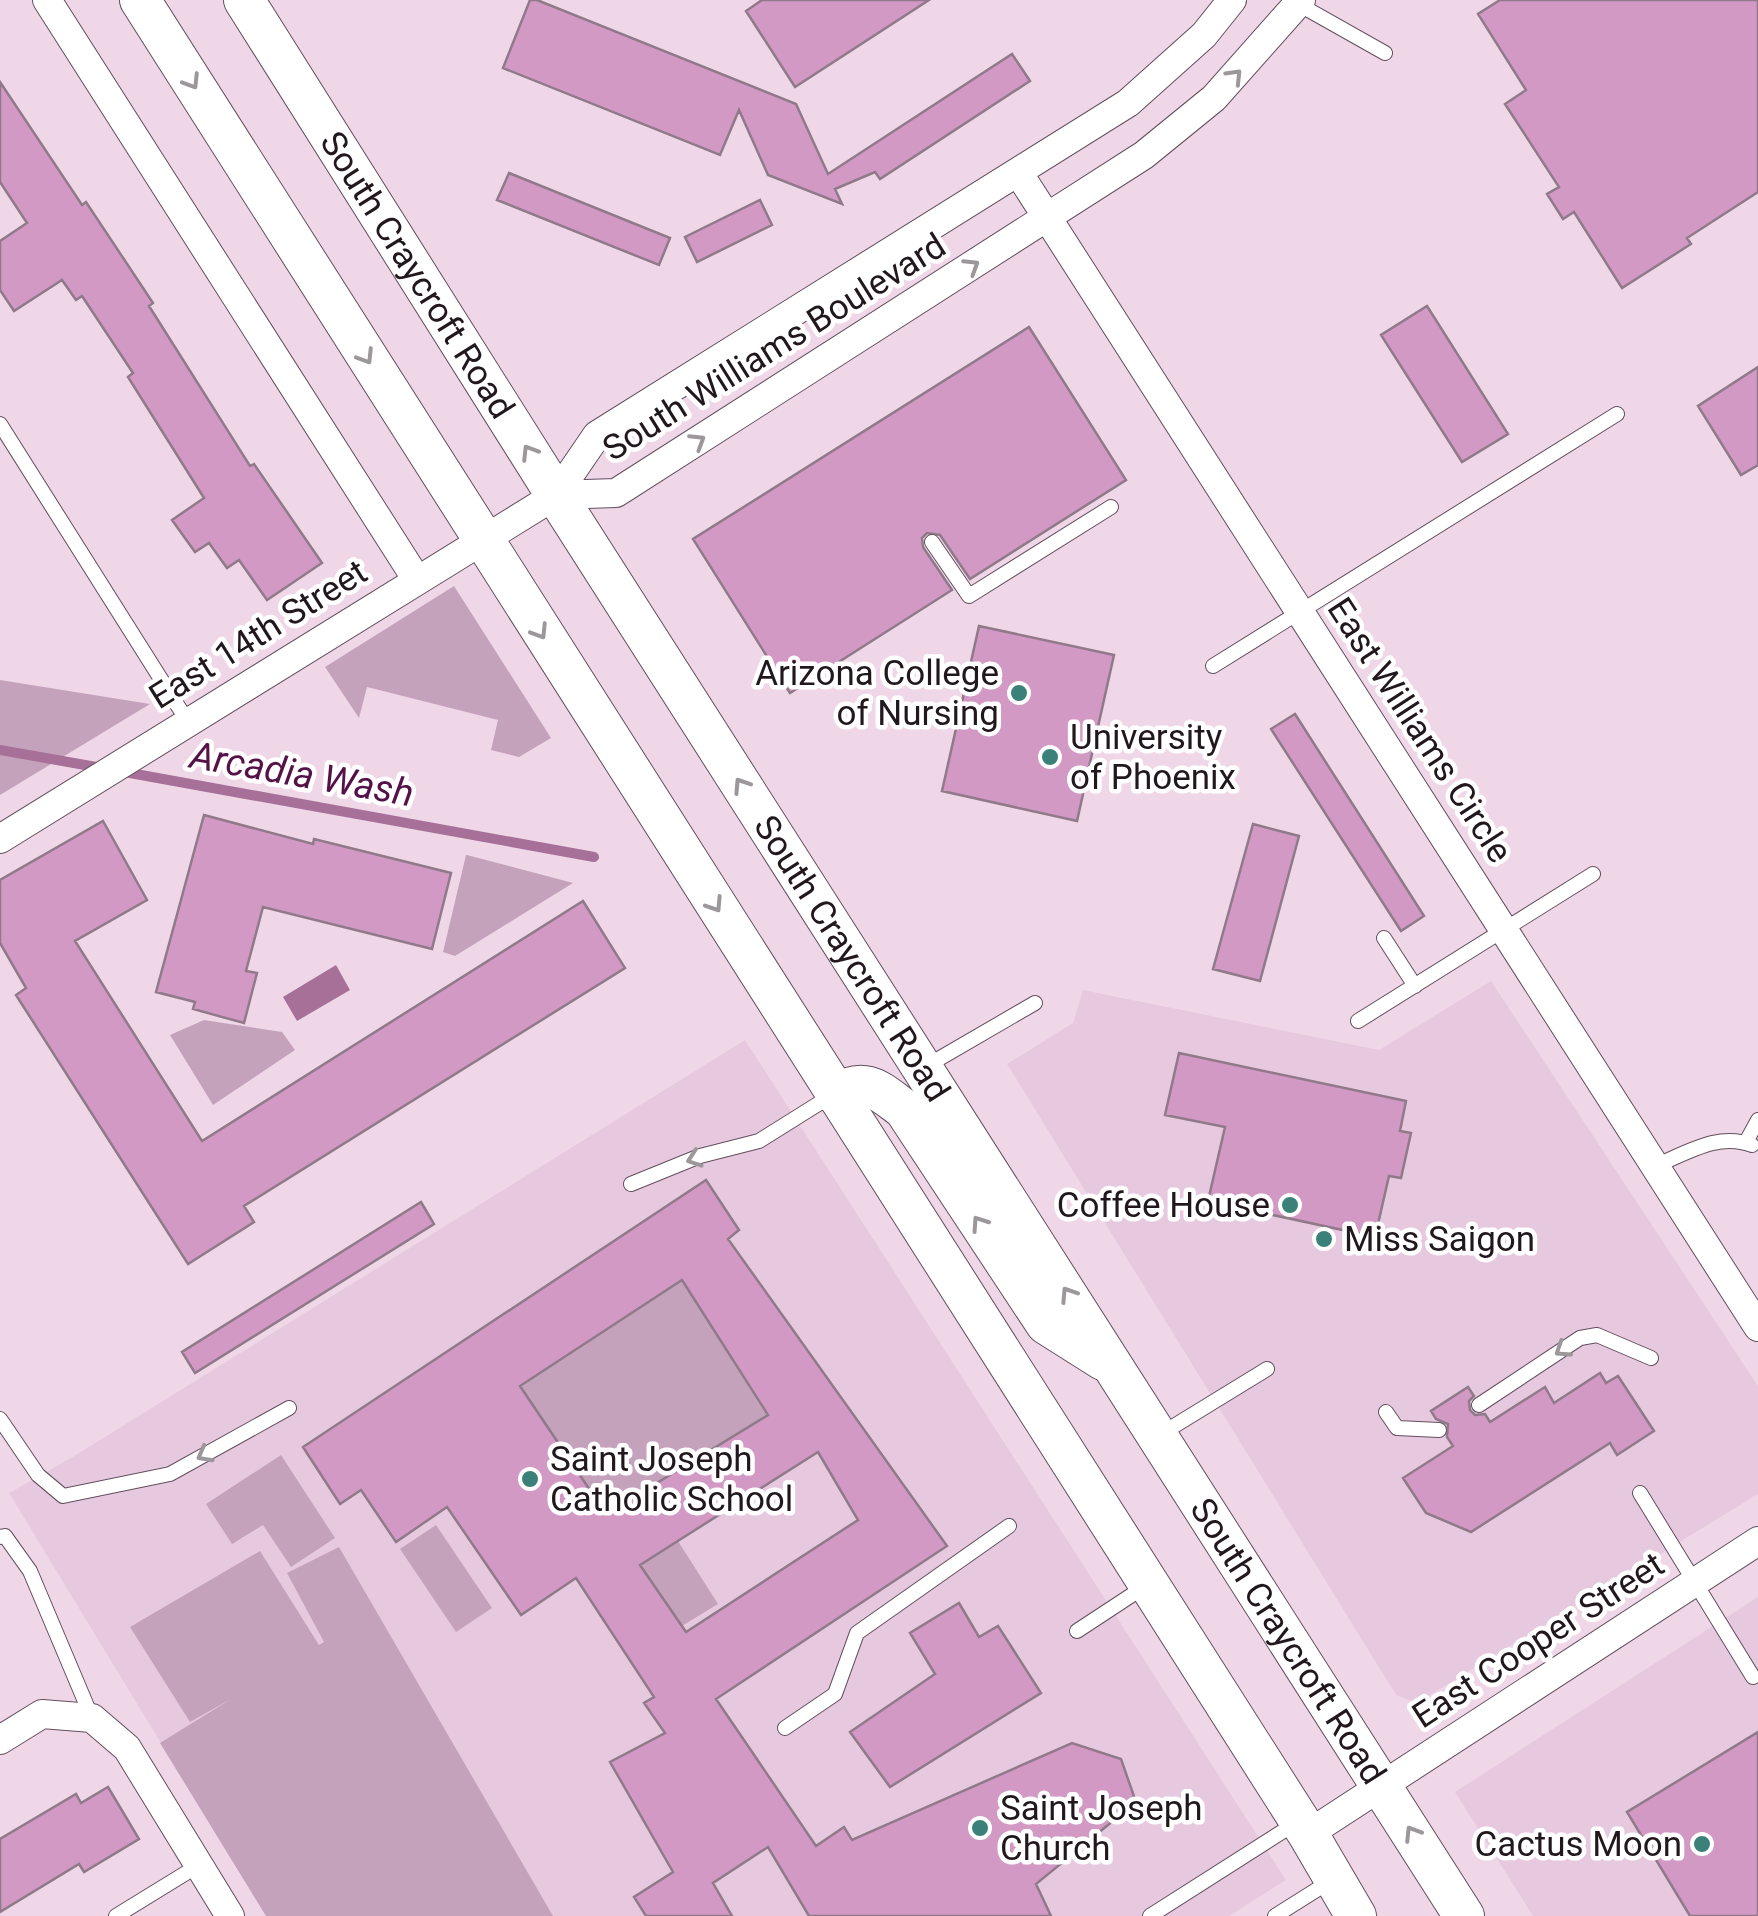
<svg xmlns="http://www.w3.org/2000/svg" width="1758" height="1916" font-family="Roboto,sans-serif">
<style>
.built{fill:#e7c9df}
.green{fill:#c5a2bc}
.water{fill:#a67099}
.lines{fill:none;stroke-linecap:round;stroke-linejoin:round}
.stream{stroke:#a67099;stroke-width:10}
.building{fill:#d299c4;stroke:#907a8a;stroke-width:2.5;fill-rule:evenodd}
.service-casing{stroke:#634f5e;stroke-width:16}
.minor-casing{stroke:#634f5e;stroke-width:30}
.secondary-casing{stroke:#634f5e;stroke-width:42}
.service{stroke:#fff;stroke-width:14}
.minor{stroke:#fff;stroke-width:28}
.secondary{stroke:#fff;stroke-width:40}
.oneway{stroke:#9b979a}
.poi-dot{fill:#3b8179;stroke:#fff;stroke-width:4}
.labels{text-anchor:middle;stroke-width:9;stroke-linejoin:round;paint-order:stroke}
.street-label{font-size:35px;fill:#21181e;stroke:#fff}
.poi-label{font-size:35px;fill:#21181e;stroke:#fff;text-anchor:start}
.water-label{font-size:38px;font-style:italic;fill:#541249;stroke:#fff}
</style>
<rect width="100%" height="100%" fill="#efd7e8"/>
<path class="built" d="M1491,981L1758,1386V1494L1417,1703L1396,1695L1007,1064L1073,1023L1083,990L1379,1050Z
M745,1040L1286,1880L1229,1916H266L9,1493L71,1458Z
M1758,1597V1916H1533L1455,1792Z"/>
<path class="green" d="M454,586L551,738L519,757L491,750L498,720L367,687L359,718L325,667Z
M0,680L150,704L0,795Z
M466,855H467L573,883L455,956L443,952Z
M204,1020L282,1032L295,1050L213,1105L170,1035Z
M682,1280L767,1416L678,1541L718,1604L682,1626L520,1386Z
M281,1455L335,1538L291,1567L263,1525L232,1544L206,1504Z
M436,1525L492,1608L456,1632L400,1549Z
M339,1547L553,1916H266L160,1743L231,1699L190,1722L130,1627L260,1551L319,1645L324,1642L287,1573Z"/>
<path class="water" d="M336,965L350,990L297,1021L283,997Z"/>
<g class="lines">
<path class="stream" d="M0,750L102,768
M119,771L594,857"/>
</g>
<path class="building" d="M530,0H537L796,104L828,174L1012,54L1030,81L880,179L875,172L835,189L842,204L768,175L739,110L720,155L503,68Z
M762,0H929L795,87L746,11Z
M1500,0H1758V192L1687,238L1691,244L1622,288L1574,212L1563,219L1547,194L1559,187L1505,104L1526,90L1478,14Z
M0,82L82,205L86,202L153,303L149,306L250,466L254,464L322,563L267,600L239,560L227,568L209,543L195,552L172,520L204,498L128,377L133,373L82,296L76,300L62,280L14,311L0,290V241L27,223L0,182Z
M509,173L670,238L659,265L497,200Z
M760,200L772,225L697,262L685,237Z
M1427,306L1508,434L1462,462L1381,335Z
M1029,327L1126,480L970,579L940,535L927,533L922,538L923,547L952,590L790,693L693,539Z
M1758,367V465L1741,475L1698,406Z
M979,626L1114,655L1077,821L942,791Z
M1295,714L1424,916L1401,931L1271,729Z
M204,815L313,844L314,839L451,873L432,949L263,907L246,971L257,973L244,1023L193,1009L195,1002L156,992Z
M103,821L147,900L75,941L202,1141L583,901L625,968L244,1206L254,1222L188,1264L16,995L26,988L0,943V880Z
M1253,824L1299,836L1260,981L1213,969Z
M1179,1053L1406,1101L1400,1131L1411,1133L1401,1178L1389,1176L1375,1237L1208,1201L1225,1127L1165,1115Z
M706,1180L739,1230L728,1239L947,1546L716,1699L816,1846L844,1827L852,1840L1072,1743L1121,1759L1136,1802L1036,1884L1051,1916H809L768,1847L713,1883L732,1916H646L634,1897L673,1872L610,1762L665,1733L644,1703L654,1697L576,1578L521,1615L447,1507L396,1542L361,1490L340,1504L303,1447ZM682,1280L768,1415L606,1514L520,1386ZM818,1452L858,1520L686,1632L640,1565Z
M421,1202L434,1224L195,1373L182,1352Z
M1600,1373L1606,1383L1618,1376L1654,1431L1617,1455L1610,1443L1471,1532L1426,1513L1403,1478L1453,1446L1447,1437L1448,1424L1436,1419L1431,1411L1468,1387L1474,1396L1469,1401L1470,1410L1475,1415L1485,1414L1490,1422L1545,1387L1554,1403Z
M959,1603L979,1637L998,1626L1041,1693L890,1787L850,1732L935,1674L910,1633Z
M1758,1732V1916H1690L1627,1812Z
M108,1787L139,1839L84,1872L79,1864L0,1912V1839L76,1794L81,1803Z"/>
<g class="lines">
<defs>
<path id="service" d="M1298,4L1385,53
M0,424L188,722
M932,542L969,596L1111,507
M1213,666L1617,414
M1384,938L1415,986
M1358,1021L1593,874
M923,1068L1035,1003
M1746,1142L1758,1120
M1655,1166C1687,1153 1718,1132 1752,1145
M631,1184L700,1156L759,1141L834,1094
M1479,1405L1580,1338L1597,1335L1651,1358
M1386,1412L1397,1428L1439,1430
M0,1419L38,1475L63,1496L170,1474L289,1408
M1161,1434L1267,1369
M1640,1493L1753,1677
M0,1537L5,1536L30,1571L92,1718
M1077,1631L1147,1585
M785,1728L835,1694L857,1633L1009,1526
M116,1916L199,1865
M1150,1916L1299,1821
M1275,1916L1329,1882"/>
<path id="minor" d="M47,0L417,580
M1232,0L1204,35L1128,103L597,435L556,495L616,493L1144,155L1214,98L1301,0
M1018,172L1758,1327
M0,839L556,495
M0,1740L42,1714L92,1718L127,1748L230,1916
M1308,1834L1758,1541"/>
<g id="secondary">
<path d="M140,0L1308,1834L1356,1916"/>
<path id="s1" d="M244,0L556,495L1464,1916"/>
<path d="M835,1094C866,1076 878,1090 904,1109L1046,1324L1103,1360"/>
</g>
</defs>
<use href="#service" class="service-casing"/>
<use href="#minor" class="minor-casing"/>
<use href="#secondary" class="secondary-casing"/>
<use href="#service" class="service"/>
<use href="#minor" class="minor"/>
<use href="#secondary" class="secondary"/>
</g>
<defs><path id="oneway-chevron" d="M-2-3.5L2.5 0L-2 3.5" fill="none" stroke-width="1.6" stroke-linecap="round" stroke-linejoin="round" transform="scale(2.5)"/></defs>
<g class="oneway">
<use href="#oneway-chevron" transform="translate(1235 76) rotate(-46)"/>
<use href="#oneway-chevron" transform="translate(192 82) rotate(58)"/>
<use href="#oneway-chevron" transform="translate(972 266) rotate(-32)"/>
<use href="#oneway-chevron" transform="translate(366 357) rotate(58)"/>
<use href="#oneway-chevron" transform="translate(698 441) rotate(-32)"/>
<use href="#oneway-chevron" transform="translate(529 452) rotate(-122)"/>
<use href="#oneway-chevron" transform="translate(540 632) rotate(58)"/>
<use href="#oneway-chevron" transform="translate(741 785) rotate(-123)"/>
<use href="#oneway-chevron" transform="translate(715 905) rotate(57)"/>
<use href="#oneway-chevron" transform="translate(694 1159) rotate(161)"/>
<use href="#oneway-chevron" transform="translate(979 1223) rotate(-124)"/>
<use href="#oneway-chevron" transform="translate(1068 1294) rotate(-123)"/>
<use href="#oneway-chevron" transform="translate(1562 1350) rotate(147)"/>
<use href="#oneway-chevron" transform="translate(204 1455) rotate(151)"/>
<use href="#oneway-chevron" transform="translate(1412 1833) rotate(-122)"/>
</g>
<g class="poi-dot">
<circle cx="1019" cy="693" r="10"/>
<circle cx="1050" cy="757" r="10"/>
<circle cx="1290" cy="1205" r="10"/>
<circle cx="1324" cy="1239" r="10"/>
<circle cx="530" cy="1479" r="10"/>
<circle cx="980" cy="1828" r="10"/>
<circle cx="1702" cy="1844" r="10"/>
</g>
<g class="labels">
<g class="street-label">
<text dy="12" stroke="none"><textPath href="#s1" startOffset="325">South Craycroft Road</textPath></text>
<text transform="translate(774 347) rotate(-32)" y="12">South Williams Boulevard</text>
<text transform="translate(258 634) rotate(-32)" y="12">East 14th Street</text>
<text transform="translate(1420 730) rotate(57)" y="12">East Williams Circle</text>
<text dy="12" stroke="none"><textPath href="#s1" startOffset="1135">South Craycroft Road</textPath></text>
<text transform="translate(1538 1640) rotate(-33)" y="12">East Cooper Street</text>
<text dy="12" stroke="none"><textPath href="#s1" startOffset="1945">South Craycroft Road</textPath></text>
</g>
<g class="poi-label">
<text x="999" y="685" text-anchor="end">Arizona College<tspan x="999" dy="40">of Nursing</tspan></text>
<text x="1070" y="749">University<tspan x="1070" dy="40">of Phoenix</tspan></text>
<text x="1270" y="1217" text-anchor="end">Coffee House</text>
<text x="1344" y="1251">Miss Saigon</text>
<text x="550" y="1471">Saint Joseph<tspan x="550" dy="40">Catholic School</tspan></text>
<text x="1000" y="1820">Saint Joseph<tspan x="1000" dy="40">Church</tspan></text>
<text x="1682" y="1856" text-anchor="end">Cactus Moon</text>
</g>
<g class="water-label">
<text transform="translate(302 774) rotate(10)" y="13">Arcadia Wash</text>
</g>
</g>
</svg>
